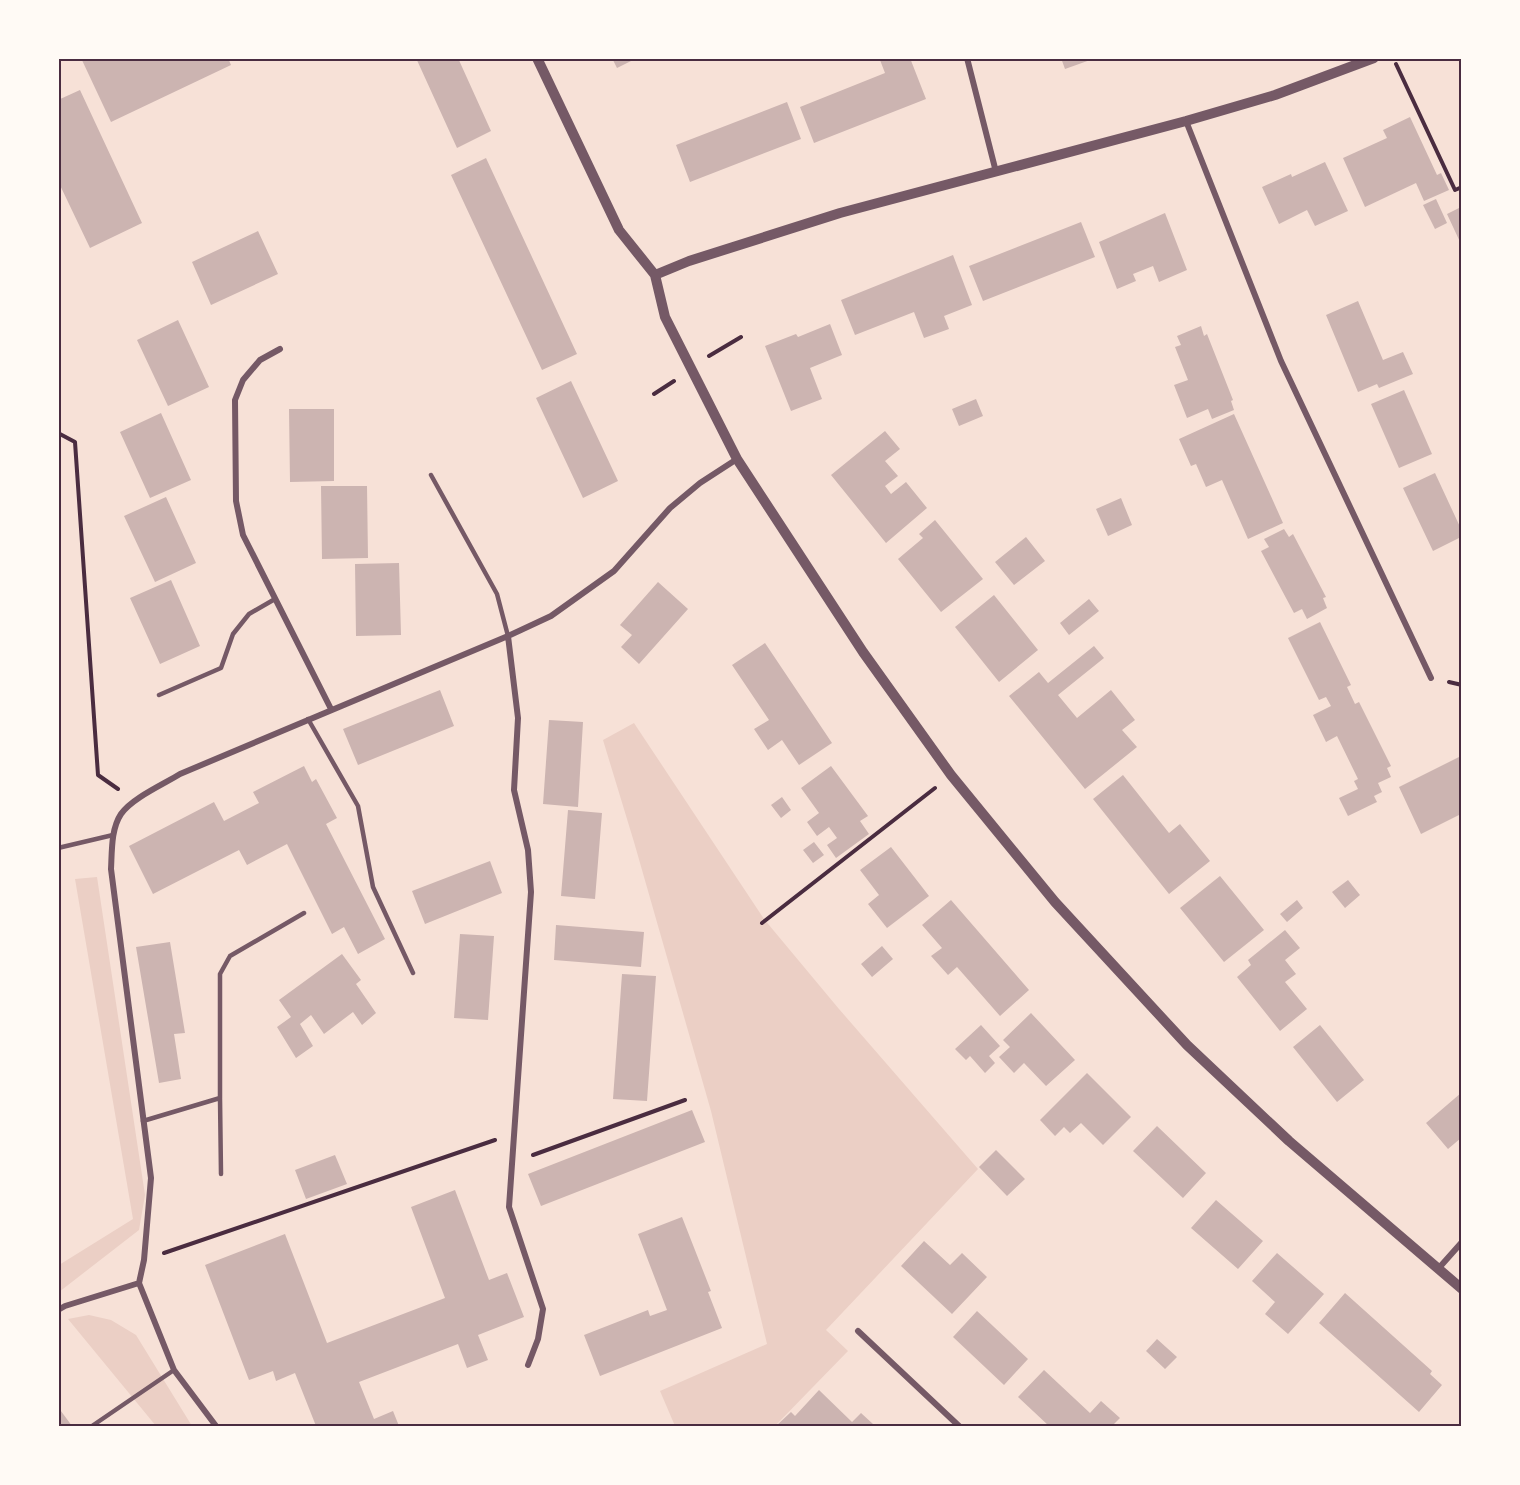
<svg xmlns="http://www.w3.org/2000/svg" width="1520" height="1485" font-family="'Alegreya Sans',sans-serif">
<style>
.green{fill:#ebcfc5}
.building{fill:#ccb4b1}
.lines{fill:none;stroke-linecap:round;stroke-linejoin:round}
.path{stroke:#4a2c40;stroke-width:4}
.service{stroke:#755966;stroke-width:4.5}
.minor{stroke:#755966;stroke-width:6}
.tertiary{stroke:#755966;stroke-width:10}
.neatline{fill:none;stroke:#4a2c40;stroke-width:2}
</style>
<rect width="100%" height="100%" fill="#f7e1d7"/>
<path class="green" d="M634,723L764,919L839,1009L978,1169L826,1330L848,1351L775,1426H675L660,1391L767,1344L711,1111L634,842L603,740Z
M97,877L145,1195L139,1230L59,1292V1265L133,1219L75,879Z
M89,1315L111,1320L136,1335L192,1426H156L68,1319Z"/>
<path class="building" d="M81,58H228L231,65L111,122Z
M416,58H458L491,131L457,148Z
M612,58H637L617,68Z
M883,58H910L926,99L814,143L800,107L885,73L880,60Z
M1061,58H1093V59L1065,69Z
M80,90L142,223L90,248L58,181V100Z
M787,102L801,139L690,182L676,145Z
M1410,117L1437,175L1441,173L1449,190L1424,201L1416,183L1365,207L1343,158L1387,138L1383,130Z
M486,158L577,354L542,370L451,175Z
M1325,162L1348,211L1315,226L1307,210L1279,224L1262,187L1291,174L1292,177Z
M1436,199L1447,223L1435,229L1423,205Z
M1461,207V244L1447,214Z
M1165,213L1187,270L1159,282L1153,266L1133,274L1136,281L1117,289L1099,242Z
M1081,222L1095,257L983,301L969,266Z
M258,231L278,274L211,305L192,262Z
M953,255L972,305L944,316L949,329L924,338L914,312L855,335L841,300Z
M1358,301L1383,360L1403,352L1413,374L1379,388L1377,384L1358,392L1326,315Z
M178,320L209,387L168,406L137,340Z
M830,324L842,355L810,368L822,399L791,411L765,346L796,334L798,337Z
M1201,326L1204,336L1207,334L1233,400L1231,401L1234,410L1212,419L1208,409L1187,418L1174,385L1188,380L1175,347L1181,345L1177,336Z
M571,381L618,481L583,498L536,398Z
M1404,390L1432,454L1399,468L1371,404Z
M976,399L983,416L959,426L952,409Z
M289,409H334V481L290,482Z
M161,413L191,480L150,498L120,432Z
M1234,414L1283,523L1248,539L1222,480L1206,487L1196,464L1191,466L1179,439Z
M885,431L900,449L885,461L898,476L885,486L891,494L906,482L927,508L886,543L831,475Z
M1435,473L1461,529V537L1433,551L1403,488Z
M321,486H367L368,558L322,559Z
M166,497L196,563L155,582L124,516Z
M1121,498L1132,525L1108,536L1096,509Z
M935,520L983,579L941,612L898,559L923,538L919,534Z
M1284,529L1289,537L1293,534L1326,597L1323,598L1327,608L1307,619L1302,609L1294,613L1261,551L1269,547L1264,539Z
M1026,537L1045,561L1014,585L995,562Z
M399,563L401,635L356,636L355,564Z
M171,580L200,646L160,664L130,598Z
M658,582L688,609L639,664L621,647L632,635L620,625Z
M994,595L1038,650L999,682L955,627Z
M1089,599L1099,611L1069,635L1060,623Z
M1320,622L1351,685L1347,687L1355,704L1359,702L1391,766L1387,768L1391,777L1378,783L1382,792L1374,796L1377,802L1348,816L1339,798L1358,789L1354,781L1358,779L1337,736L1326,742L1313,715L1331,706L1326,697L1319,700L1288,638Z
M765,643L832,743L799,765L782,740L768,750L754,729L769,720L732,665Z
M1094,646L1104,658L1058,695L1077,718L1111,690L1135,720L1122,730L1137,747L1085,789L1009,696L1039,672L1048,683Z
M440,690L454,726L358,765L343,729Z
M549,720L583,722L578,807L543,804Z
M1461,756V814L1421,834L1399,787Z
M304,766L312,782L316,779L337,818L326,824L385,939L358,954L344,927L332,934L287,844L247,865L239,850L153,894L129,846L214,802L224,821L259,803L253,792Z
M831,766L868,816L860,821L869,834L836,858L827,845L837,838L829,827L817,836L807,822L819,813L801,788Z
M1123,775L1169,833L1180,824L1210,861L1169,894L1093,799Z
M782,797L791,810L781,818L771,805Z
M568,810L602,813L595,899L561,896Z
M814,842L824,855L813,863L803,850Z
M891,847L929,896L887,928L868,904L879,895L860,870Z
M490,861L502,893L425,924L412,891Z
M1220,876L1264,930L1224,962L1180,908Z
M1348,880L1360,895L1345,908L1332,892Z
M951,900L1029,990L1000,1016L957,967L948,975L931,956L942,948L922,925Z
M1297,900L1303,908L1287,922L1280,914Z
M556,925L644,932L641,967L554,960Z
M1285,930L1300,948L1285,960L1296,974L1285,982L1307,1009L1280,1031L1237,977L1251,965L1248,960Z
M460,934L494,936L488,1020L454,1018Z
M170,942L185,1033L174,1034L181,1079L159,1083L136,947Z
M882,946L893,959L872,977L861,964Z
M342,954L361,980L356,984L376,1013L362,1025L353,1012L324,1034L311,1015L300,1024L313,1046L296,1058L277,1027L291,1017L279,1000Z
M622,974L656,976L647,1101L613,1099Z
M1031,1013L1075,1060L1046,1086L1024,1063L1014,1073L999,1057L1010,1047L1003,1040Z
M981,1025L1000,1046L989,1056L995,1063L985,1073L970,1056L966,1060L955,1049Z
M1320,1025L1364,1080L1337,1102L1293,1047Z
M1087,1073L1131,1117L1103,1145L1081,1123L1070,1133L1064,1127L1055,1136L1040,1120Z
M1461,1093V1138L1448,1149L1426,1123Z
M692,1110L705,1142L541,1206L528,1174Z
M1157,1126L1206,1173L1183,1198L1133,1151Z
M996,1150L1025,1179L1007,1196L979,1167Z
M335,1155L347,1184L306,1199L295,1170Z
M455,1190L489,1280L507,1273L524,1317L478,1335L488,1360L467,1368L458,1344L359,1382L374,1419L393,1411L399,1426H316L295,1373L276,1381L273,1371L249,1380L205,1265L285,1234L327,1343L445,1298L411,1207Z
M1216,1200L1263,1241L1238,1269L1191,1228Z
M682,1217L711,1291L708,1292L722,1328L600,1376L584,1335L648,1310L650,1316L667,1310L638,1234Z
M924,1241L950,1265L962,1253L987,1277L952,1314L901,1266Z
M1277,1253L1324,1294L1288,1334L1265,1314L1275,1302L1252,1281Z
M1345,1293L1432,1371L1430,1374L1442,1385L1419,1412L1319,1323Z
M977,1311L1028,1359L1004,1385L953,1337Z
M1157,1339L1177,1357L1165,1369L1146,1351Z
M1044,1370L1090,1413L1101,1401L1120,1418L1112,1426H1049L1018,1397Z
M819,1390L852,1422L861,1413L873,1424L871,1426H776L791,1412L795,1416Z
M58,1407L72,1426H58Z"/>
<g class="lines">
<path class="path" d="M1396,64L1455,190L1462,187
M709,356L741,337
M654,394L674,381
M58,433L75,442L98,775L118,789
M1449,682L1462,685
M762,923L935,788
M533,1155L685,1100
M164,1253L495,1140"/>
<path class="service" d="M431,475L497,594L508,636
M159,695L221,668L233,634L249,614L275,599
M308,719L358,806L373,887L413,973
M58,848L113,835
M220,1098L221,1174
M143,1121L220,1098V974L230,956L304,913
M92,1426L174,1370"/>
<path class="minor" d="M967,58L996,172
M1186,121L1281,361L1431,678
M280,349L260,360L243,380L235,400L236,501L243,535L331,709
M508,636L518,718L514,790L528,850L531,892L509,1207L543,1309L538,1339L528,1365
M1438,1269L1462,1242
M58,1310L65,1306L139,1283
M858,1331L959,1426
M216,1426L174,1370L139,1283L144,1260L151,1178L111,869C112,851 111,829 121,814C132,798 164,784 180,774L508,636L551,616L614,571L670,508L700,483L737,459"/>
<path class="tertiary" d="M537,58L619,230L655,275L665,317L737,459L863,652L951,775L1055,902L1187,1045L1289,1141L1462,1289
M655,275L689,261L840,213L1186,121L1275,95L1374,58"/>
</g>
<rect width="1520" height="1485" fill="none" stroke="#fffaf5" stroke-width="120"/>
<rect x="60" y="60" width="1400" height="1365" class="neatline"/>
</svg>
